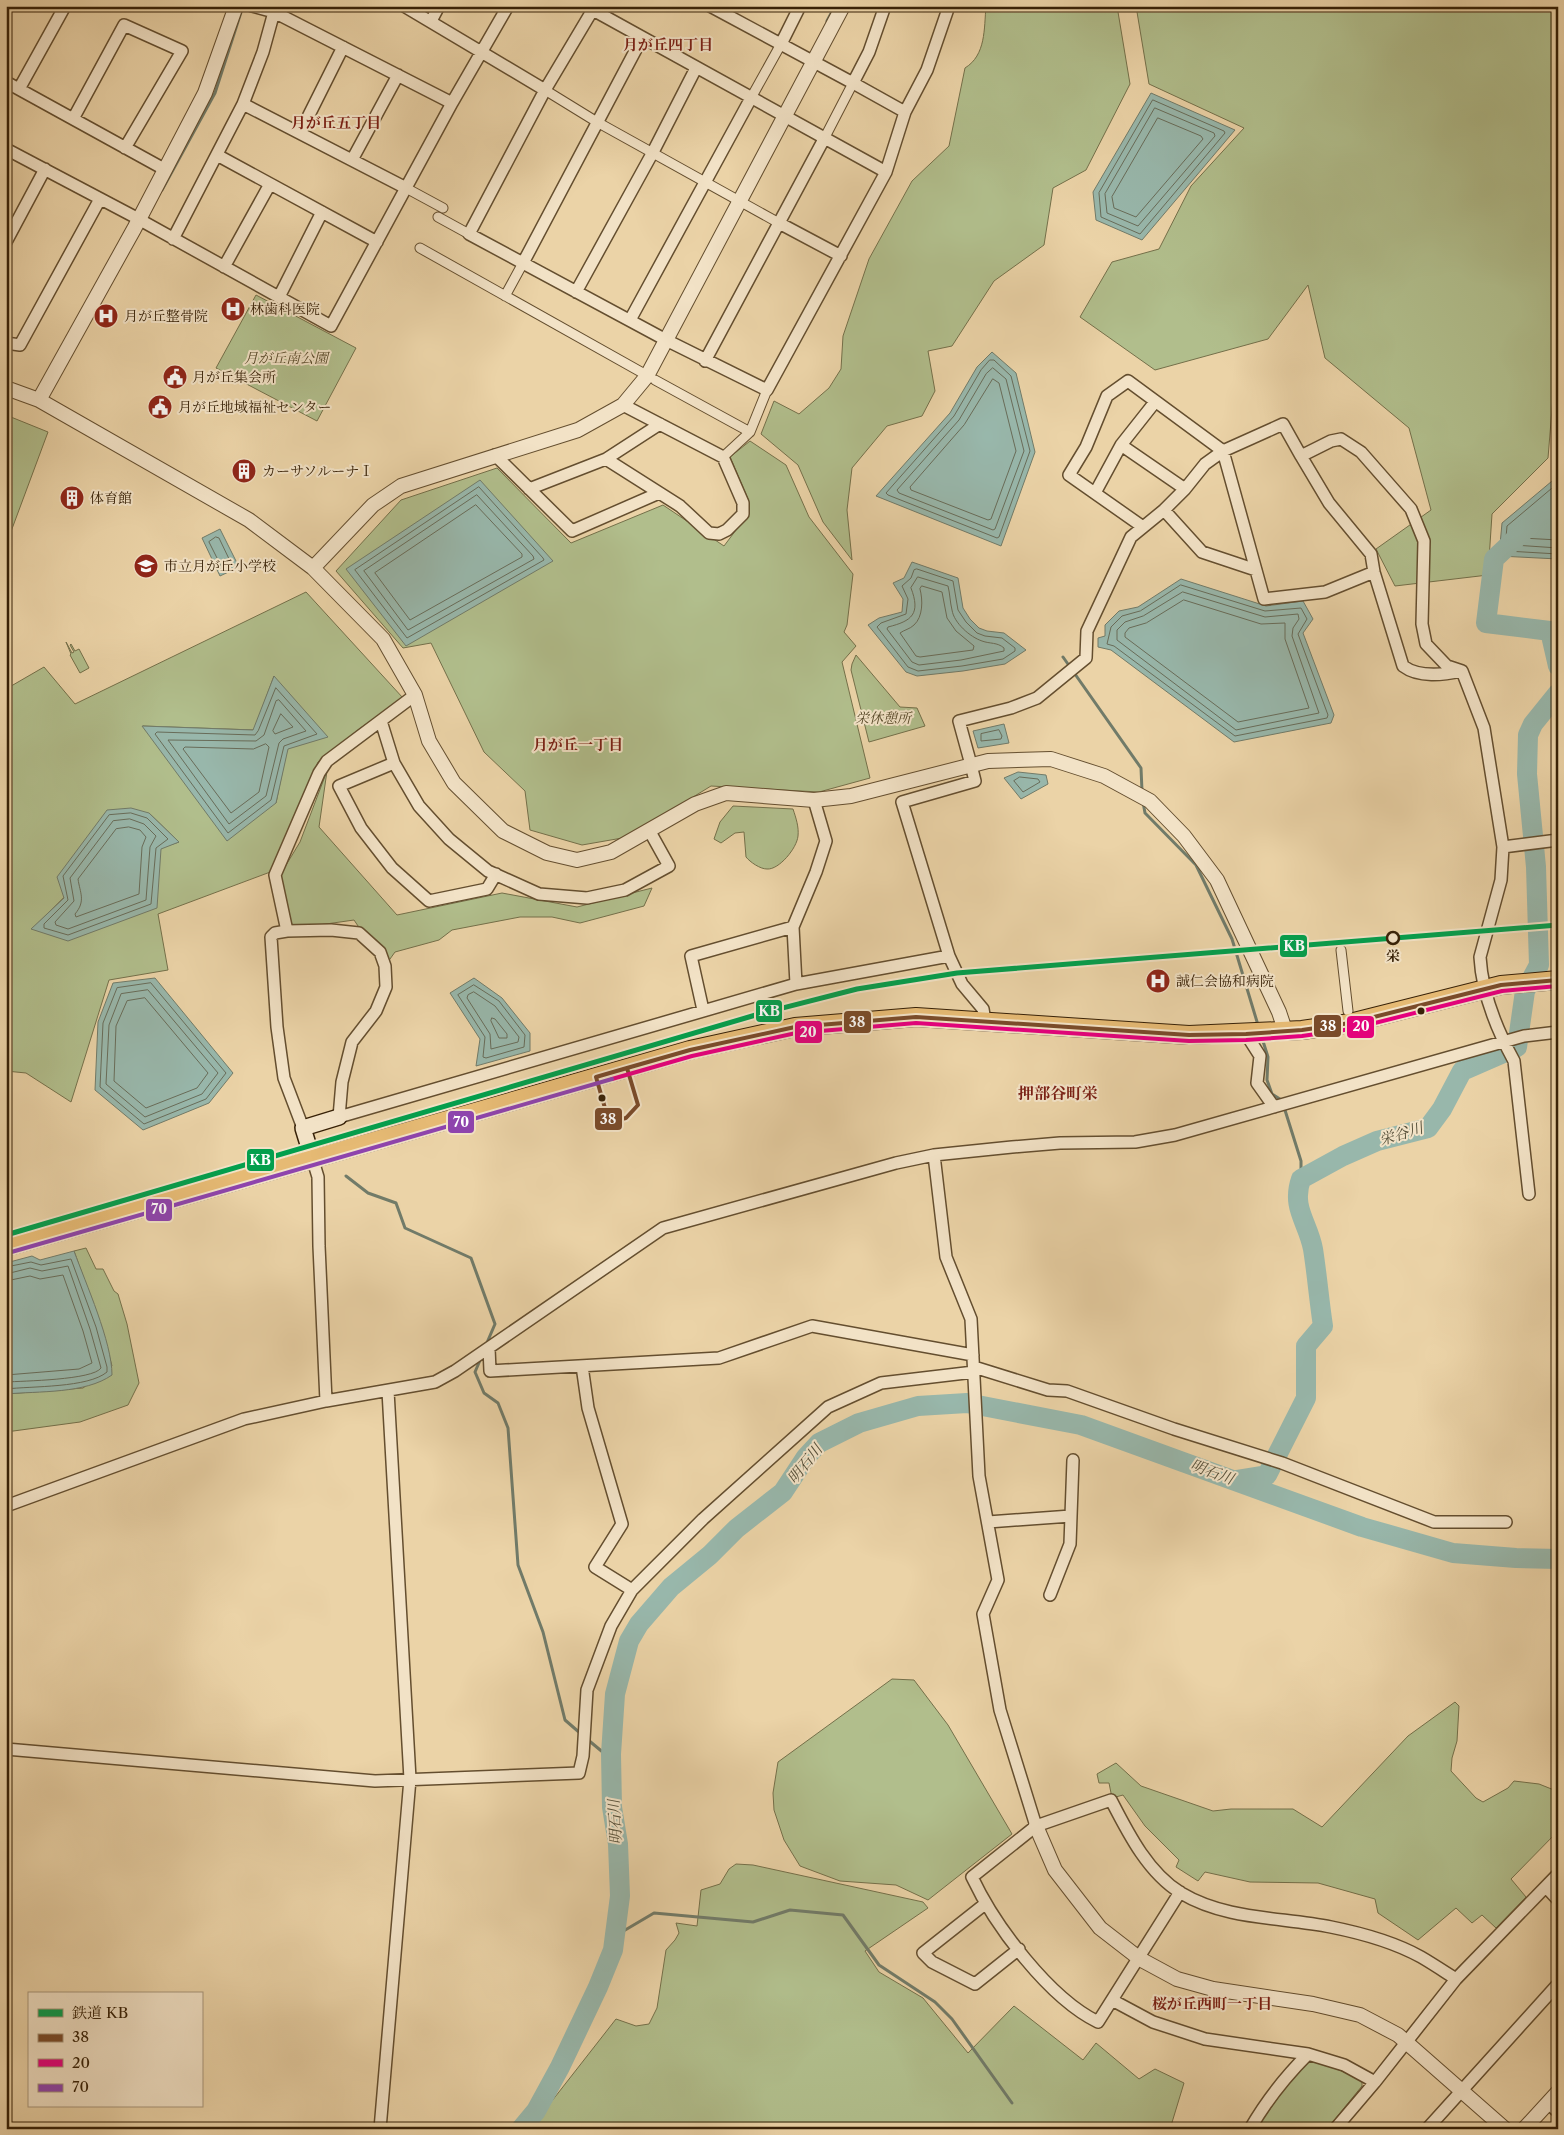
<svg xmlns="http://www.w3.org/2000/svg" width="1564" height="2135" font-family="'Libre Caslon Text','Noto Serif JP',serif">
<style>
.green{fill:#b1be8c;stroke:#74704a;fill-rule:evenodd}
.water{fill:#98b7ab;stroke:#717b69}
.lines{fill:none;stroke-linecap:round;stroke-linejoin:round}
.shore{stroke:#686c59;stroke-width:1}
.stream{stroke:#717b69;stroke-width:3}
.river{stroke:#98b7ab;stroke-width:20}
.pedestrian-casing{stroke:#644e2f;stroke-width:11}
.minor-casing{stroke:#644e2f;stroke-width:14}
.tertiary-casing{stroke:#644e2f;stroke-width:16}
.secondary-casing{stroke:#372107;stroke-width:18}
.primary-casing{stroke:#372107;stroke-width:20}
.pedestrian{stroke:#f2e2c6;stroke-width:9}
.minor{stroke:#f2e2c6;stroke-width:11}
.tertiary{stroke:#f2e2c6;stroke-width:14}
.secondary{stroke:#f2e2c6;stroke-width:15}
.primary{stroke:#e6ba74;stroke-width:18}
.bus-1-casing{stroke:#f2e2c6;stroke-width:8}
.bus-2-casing{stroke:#f2e2c6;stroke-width:8}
.bus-3-casing{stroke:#f2e2c6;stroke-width:8}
.bus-1{stroke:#7a4b2a;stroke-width:4}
.bus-2{stroke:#e5007d;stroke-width:4}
.bus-3{stroke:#8e44ad;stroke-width:4}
.rail-1-casing{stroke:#f2e2c6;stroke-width:9}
.rail-1{stroke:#039f4d;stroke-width:5}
.stop-dot{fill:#f2e2c6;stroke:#372107;stroke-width:2.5}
.bus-dot{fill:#372107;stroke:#f2e2c6;stroke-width:2}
.labels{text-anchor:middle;stroke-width:4;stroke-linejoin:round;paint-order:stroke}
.poi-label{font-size:14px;fill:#372107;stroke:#f2e2c6;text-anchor:start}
.park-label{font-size:14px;font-style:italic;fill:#564828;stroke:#f2e2c6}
.stop-label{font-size:14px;font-weight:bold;fill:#372107;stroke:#f2e2c6}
.neighbourhood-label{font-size:15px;font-weight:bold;fill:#7a1f14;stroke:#f2e2c6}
.water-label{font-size:15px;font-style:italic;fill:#544e38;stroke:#f2e2c6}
.quarter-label{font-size:16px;font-weight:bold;fill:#7a1f14;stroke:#f2e2c6}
.line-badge{stroke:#f2e2c6;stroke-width:2}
.badge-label{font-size:14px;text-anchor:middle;font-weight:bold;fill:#fff}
</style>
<rect width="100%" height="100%" fill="#ebd3a7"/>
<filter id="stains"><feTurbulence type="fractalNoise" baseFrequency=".004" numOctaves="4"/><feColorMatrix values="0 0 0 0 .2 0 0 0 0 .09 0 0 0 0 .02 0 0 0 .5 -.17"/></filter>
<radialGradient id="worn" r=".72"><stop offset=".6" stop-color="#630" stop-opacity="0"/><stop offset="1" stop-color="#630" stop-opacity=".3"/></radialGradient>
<path class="green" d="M986,6H1117L1130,84L1086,170L1053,188L1044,245L994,281L952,346L928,351L935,391L922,416L887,426L852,468L847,510L852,560L823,522L798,465L761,434L774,401L799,414L829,388L841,369L843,336L869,259L912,181L949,146L965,68C986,55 984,29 986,6Z
M1136,6H1558V366L1555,372L1548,458L1492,514L1488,575L1395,586L1376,549L1431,510L1409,428L1325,358L1308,285L1268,339L1155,370L1080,317L1112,262L1159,249L1191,186L1244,128L1149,84Z
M256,295L356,348L317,421L216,368Z
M6,415L48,432L6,545Z
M750,441L786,465L809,517L853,574L847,625L844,632L856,646L842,662L870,778L819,792L711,786L628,837L582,845L530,830L525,791L484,752L431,643L403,648L336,571L401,500L497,468L571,543L663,505L724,546L745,518L748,499L730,457Z
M306,592L403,698L359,729L318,762L273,871L158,914L168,970L109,980L71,1102L26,1073L6,1071V689L44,667L75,704ZM274,676L287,749L276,803L143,726L254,730ZM149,813L179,842L161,848L32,929Z
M66,642L72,653L74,652L70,645L71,644L75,651L79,649L89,668L80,673L70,655L71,654Z
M856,655L900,707L917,708L925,726L869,742L851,670L852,664Z
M327,771L319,827L397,915L502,893L577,907L652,888L644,906L580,923L552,917H520L452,930L439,940L395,952L385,966L354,920L319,925H288L280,875L300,842Z
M733,806L793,809C796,818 799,827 798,836C797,848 779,870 767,869C760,869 750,862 746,857L744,832L735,833L721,843L714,839L720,822Z
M86,1248L96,1269H103L114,1291L118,1294L127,1324L139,1383L128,1405L80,1422L6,1432V1394L83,1388L112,1366L101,1326L74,1251Z
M892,1679L914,1680L948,1725L1012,1834L928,1900L896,1885L840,1881L800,1866L784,1840L774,1810L773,1793L778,1762Z
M1455,1702L1459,1706L1457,1741L1452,1758L1451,1771L1476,1798L1483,1802L1508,1788L1514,1781L1539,1784L1554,1790L1558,1789V1831L1511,1879L1526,1897L1496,1928L1482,1915L1472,1923L1456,1908L1418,1940L1378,1913L1375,1899L1318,1883L1250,1882L1205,1872L1198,1881L1176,1867L1179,1860L1145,1826L1123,1795L1112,1798L1109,1783H1099L1097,1774L1116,1763L1141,1786L1213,1811L1231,1809H1293L1322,1827L1408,1736Z
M736,1864L753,1865L923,1902L928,1908L865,1951L879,1972L923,1998L968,2053L1014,2006L1083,2060L1096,2043L1139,2079L1155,2069L1184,2083L1170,2129H530L616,2019L636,2026L649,2024L657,2008L666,1950L675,1940L679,1933L676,1923L697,1926L701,1890L720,1884L729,1869Z
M1312,2058L1362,2080V2086L1327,2129H1263L1258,2126L1299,2068Z"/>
<path class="water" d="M1151,93L1235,130L1142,240L1096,220L1093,192Z
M992,352L1016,373L1035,452L1001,546L876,496L950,413L977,367Z
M1558,476V559L1499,556L1502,523Z
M480,480L553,561L406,646L346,569Z
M220,529L239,567L220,576L202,538Z
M912,562L958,578L963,608L970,619L979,628L987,631L1004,633L1026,650L1005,664L963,671L917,676L906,672L868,625L879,618L902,612L903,599L893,583L904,578Z
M1181,579L1266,606L1303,601L1313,619L1303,633L1334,715L1331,723L1234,742L1111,650L1098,647V638L1105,636V625L1119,611L1138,607Z
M274,676L328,737L288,749L276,803L227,841L142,726L253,730Z
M1004,724L1009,743L978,748L973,731Z
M1018,772L1046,775L1048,784L1021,799L1004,778Z
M131,808L149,813L179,842L161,849L157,908L68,941L31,929L64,898L57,877L107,810Z
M155,978L233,1073L209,1103L143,1130L95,1090L98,1022L113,983Z
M474,978L502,998L530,1033V1051L476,1066L480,1039L450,993Z
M74,1251C86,1284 112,1342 112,1375C85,1394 39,1391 6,1394V1263L32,1256L40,1260Z"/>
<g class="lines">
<path class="shore" d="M1153,100L1224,131L1225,133L1140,234L1101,217L1099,193Z
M1155,108L1214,133L1215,136L1138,226L1107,213L1105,194Z
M1158,118L1201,136L1203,139L1136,217L1114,208L1112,197Z
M990,360H994L1011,376L1030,451L999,537L997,538L888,495L886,493L954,416L981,370Z
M993,368L1006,379L1024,451L995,529L993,530L899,493L897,490L959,420L986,374Z
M993,379L999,383L1016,451L991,519L988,520L911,490L910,487L964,425Z
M1558,483L1507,526L1505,549L1507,551L1558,554
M479,487L543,558L544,560L407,638L355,570Z
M1558,491L1513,529L1511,543L1514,545L1558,548
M477,495L533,556L534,559L408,630L364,571Z
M1558,501L1521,532L1520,536L1522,538L1558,540
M476,505L522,554V557L410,620L375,573Z
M216,537L219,538L231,563L224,569L222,568L209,542Z
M917,569L953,581L958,610L966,622L977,633L985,636L1002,638L1015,648V651L1003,659L962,666L918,671L908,667L877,627L881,623L906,614L908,599L902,586L911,578L914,570Z
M918,577L948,586C950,594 950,602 952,610C954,623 970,637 982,641C990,644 997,642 1004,648V651L961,660L919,665L912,662L887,629L888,627C912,621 921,614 911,588Z
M1181,585L1265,611L1301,608L1307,619L1298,634L1328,715L1327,718L1235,736L1114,646L1107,644L1111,627L1122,616L1140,611Z
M922,586L942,592L947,618L956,631L974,646L973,650L920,657L916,656L900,633C904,630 910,629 914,625C923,617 923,600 920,589Z
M1183,592L1265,617L1298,614L1299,619L1293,628L1292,636L1319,713L1236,730L1117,640V630L1125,622L1143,616Z
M1184,600L1261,624L1285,623V639L1309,708L1238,722L1125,637V633L1129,628L1146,623Z
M276,688L317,734L284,746L271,800L228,833L155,734L157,732L255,735L258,731Z
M279,700L306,731L283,739L279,743L266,796L229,824L168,740L256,741L264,735L276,701Z
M281,714L293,727L275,734L273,731Z
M999,730L1002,736L1001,739L981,741V734Z
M266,744L269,747L259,792L231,813L183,749L185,747L253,749Z
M1020,777L1038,779L1040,782L1023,792L1014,781Z
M131,813L147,818L168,839L156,848L151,904L68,935L44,928V924L68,900L63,876L109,815Z
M130,819L144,824L156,836L150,847L146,900L68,929L56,925L55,922L74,901L70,878L113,821Z
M129,827L140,830L146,837L142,847L139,894L76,917L75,914C86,901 80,893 78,879L116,829Z
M151,983L226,1073L206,1099L144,1124L100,1087L103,1023L117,988Z
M474,985L499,1001L525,1035L524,1047L486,1058L483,1057L485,1037L458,995Z
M148,990L218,1073L202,1094L145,1117L106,1084L109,1025L121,994Z
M474,992L495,1006L519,1037L518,1042L491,1049L490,1034L467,998L468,995Z
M145,998L208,1073L197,1088L146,1108L114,1081L116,1026L127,1001Z
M492,1018L495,1019L507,1034V1038H499L491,1021Z
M6,1267L31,1262L41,1265L71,1259L96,1327L107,1367V1372C88,1388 32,1386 6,1389
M6,1274L30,1268L42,1271L68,1266L90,1329L101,1368C93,1380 23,1381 6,1382
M6,1281L30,1276L40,1279L63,1275L83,1331L92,1363L79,1369L6,1375"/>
<path class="stream" d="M827,21L835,6
M162,190L215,93L243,6
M1063,657L1141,768L1142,791
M1143,802L1145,813L1196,865L1232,939L1258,1025
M1262,1038L1268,1057L1267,1080L1272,1094L1283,1101
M1284,1107L1301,1161V1179
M346,1176L368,1193L396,1203L405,1228L471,1258L495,1324L486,1345
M481,1358L475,1372L484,1393L498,1403L508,1428L518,1565L543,1632L565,1720L580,1733
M587,1739L611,1759
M615,1936L654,1913L753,1922L790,1910L843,1915L879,1965L935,2002L952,2019L1012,2103"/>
<path class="river" d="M1558,499L1494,559L1486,623L1550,631L1558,666
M1236,1480L1267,1475L1306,1398V1346L1323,1326C1319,1300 1317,1274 1313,1249C1308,1222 1291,1208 1301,1179L1343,1156L1377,1141L1428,1128L1442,1109L1462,1071L1517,1047L1525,991L1539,965L1536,867L1527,774L1528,735L1533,724L1558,693
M521,2129L536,2111L560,2067L598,1987L613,1950L620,1896L618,1844L612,1807L611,1754L615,1694L629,1641L639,1624L671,1587L710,1555L737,1528L783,1492L806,1457L819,1443L859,1423L918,1406L967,1403L1081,1425L1362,1527L1453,1553L1516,1558L1558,1559"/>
<defs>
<path id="pedestrian" d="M545,90L597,122L779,223
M751,98L781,44
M824,139L853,83
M406,188L443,208
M438,217L469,234
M420,248L641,372
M505,296L523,263
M655,380L750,432
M723,457L750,432L767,390
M1341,950L1348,1011"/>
<path id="minor" d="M252,6L274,12L452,103
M404,6L545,90
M595,6L545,90L469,234L666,340L767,390L886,172L905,112L927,70L949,6
M710,6L853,83L869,52L885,6
M593,10L886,172
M431,21L439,6
M781,44L800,6
M6,82L164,169
M853,83L905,112
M19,89L65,6
M243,104L406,188
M73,119L124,25L182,51L125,148
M300,133L343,47
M6,149L133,216L331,326L452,103L508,6
M217,155L377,242
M352,160L398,75
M779,223L841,256
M173,239L243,104L263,52L274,12
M6,242L45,169
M523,263L642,38
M224,267L270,184
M576,292L653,152L696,68
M279,297L322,212
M630,320L751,98
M6,343L20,345L100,199
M705,361L824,139
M1121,445L1185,489
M495,455L572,531L659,493
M1301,456L1329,503L1371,554L1374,572L1403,666C1419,678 1443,675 1462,671
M606,459L680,506L709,533L719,534L727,530L743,514V503L723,457L623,405
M529,489L606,459L660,424
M1095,493L1121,445L1155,402
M1164,510L1202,552L1256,570
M1143,527L1069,475L1086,447L1107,396L1128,381L1223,451L1264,599L1325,592L1374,572
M415,695L327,761L319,773L275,875L287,931L331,930L359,933L380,952L385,966L386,987L376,1011L352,1042L342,1082L339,1117L796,984L949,956
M381,721L394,763L419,806L449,839L488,871L539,894L587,898L625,890L669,866L649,830
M970,761L959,721L1011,708L1037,698L1086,658L1087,631L1131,537L1164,510L1185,489L1205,464L1223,451L1283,424L1301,456L1331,441L1341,439L1361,452L1411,509L1424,541L1422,624L1426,644L1447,666L1462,671L1484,728L1503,847L1501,880L1480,957C1482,993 1497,1030 1514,1061L1529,1194
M394,763L339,786L361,828L392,868L429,901L487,889L496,874
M971,765L975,781L902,802L949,956L962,984L983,1009L985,1021
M1503,847L1558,840
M287,931L275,933L271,937L277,1027L284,1078L303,1128
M796,984L793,927L816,872L826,841L814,800
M703,1010L691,956L793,927
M1246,1034L1260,1056L1257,1083L1274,1107
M311,1154L318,1177L319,1246L326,1401
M934,1155L946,1257L971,1319L979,1476L998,1580L983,1614L1000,1710L1036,1826
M489,1348L490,1371L719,1358L812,1326L973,1355
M582,1366L588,1408L622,1524L595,1567L632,1590
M974,1367L1048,1390L1067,1391L1174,1429L1282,1463L1434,1522H1506
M6,1506L244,1419L326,1401L435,1382L455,1371L663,1228L896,1163L934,1155L1012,1147L1060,1143L1135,1142L1175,1135L1524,1036L1558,1032
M988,1522L1071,1516
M1050,1595L1070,1544L1073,1460
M6,1749L375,1781L579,1773L583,1756L587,1690L611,1626L632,1590L703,1519L828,1407L881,1383L974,1372
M1546,1887L1558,1900
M1180,1892L1098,2022C1049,1998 995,1926 972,1877L1036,1826L1111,1800C1128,1833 1148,1873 1181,1893C1226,1920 1281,1917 1331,1927C1361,1933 1394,1942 1421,1957C1433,1964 1445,1972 1456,1979
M985,1904L923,1953L932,1962L975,1984L1019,1949
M1112,2000L1153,2022L1205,2039L1308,2054L1344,2065L1375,2082L1456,1979L1558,1874
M1548,2103L1558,2112
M380,2129L410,1779L388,1391
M1250,2129C1266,2101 1285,2077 1308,2054
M1335,2129L1375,2082
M1427,2129L1558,1984"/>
<path id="tertiary" d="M6,388L39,400L249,520L313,568L383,639L415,695L429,741L454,783L503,831L547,853L577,860L611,852L695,804L726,793L814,800L851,796L988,761L1051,759L1104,776L1150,801L1184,836L1217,880L1279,1012L1285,1030
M39,400L134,229L205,93L236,6
M313,568L373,505L401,486L578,430L623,405L647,376L843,6
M1036,1826L1055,1870L1100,1928L1140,1959L1177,1979L1213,1989L1313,2004L1360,2015L1398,2035L1505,2129
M1524,2129L1558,2092"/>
<path id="secondary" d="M311,1154L303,1128L339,1117"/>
<path id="primary" d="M6,1247L690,1050L795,1027L916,1017L1189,1035L1302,1030L1350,1023L1501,985L1558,980"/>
</defs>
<use href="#pedestrian" class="pedestrian-casing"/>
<use href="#minor" class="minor-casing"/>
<use href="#tertiary" class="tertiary-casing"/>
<use href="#secondary" class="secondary-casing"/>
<use href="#primary" class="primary-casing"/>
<use href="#pedestrian" class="pedestrian"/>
<use href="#minor" class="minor"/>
<use href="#tertiary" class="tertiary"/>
<use href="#secondary" class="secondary"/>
<use href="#primary" class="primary"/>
<defs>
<path id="bus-1" d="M627,1068L638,1105L626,1118L609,1122L596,1077Z
M627,1068L690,1050L795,1027L916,1017L1189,1035L1246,1034L1302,1030L1350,1023L1501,985L1558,980"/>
<path id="bus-2" d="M612,1079L692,1056L796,1033L916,1023L1189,1041L1246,1040L1302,1036L1351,1029L1502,991L1558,986"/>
<path id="bus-3" d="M8,1253L612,1079"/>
</defs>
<use href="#bus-1" class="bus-1-casing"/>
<use href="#bus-2" class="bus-2-casing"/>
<use href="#bus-3" class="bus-3-casing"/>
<use href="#bus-1" class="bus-1"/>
<use href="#bus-2" class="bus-2"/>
<use href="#bus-3" class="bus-3"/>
<defs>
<path id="rail-1" d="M6,1235L759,1014L857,989L957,973L1558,925"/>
</defs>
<use href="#rail-1" class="rail-1-casing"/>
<use href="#rail-1" class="rail-1"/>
</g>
<defs>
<symbol id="hospital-disc" viewBox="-11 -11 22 22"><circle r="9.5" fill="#8f2418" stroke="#f2e2c6"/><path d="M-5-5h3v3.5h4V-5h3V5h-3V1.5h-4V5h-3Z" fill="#fff"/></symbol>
<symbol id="civic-disc" viewBox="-11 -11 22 22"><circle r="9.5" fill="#8f2418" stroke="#f2e2c6"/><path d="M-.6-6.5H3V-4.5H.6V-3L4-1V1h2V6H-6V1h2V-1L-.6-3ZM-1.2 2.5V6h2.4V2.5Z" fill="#fff"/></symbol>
<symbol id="building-disc" viewBox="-11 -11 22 22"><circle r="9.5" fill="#8f2418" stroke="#f2e2c6"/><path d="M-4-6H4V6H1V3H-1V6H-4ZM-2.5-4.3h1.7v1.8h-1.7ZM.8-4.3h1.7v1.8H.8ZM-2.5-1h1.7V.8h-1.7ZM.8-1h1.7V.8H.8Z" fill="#fff"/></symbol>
<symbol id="school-disc" viewBox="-11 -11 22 22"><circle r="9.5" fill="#8f2418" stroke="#f2e2c6"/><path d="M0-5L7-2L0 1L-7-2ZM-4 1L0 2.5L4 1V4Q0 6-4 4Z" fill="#fff"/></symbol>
</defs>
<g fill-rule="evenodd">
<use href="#hospital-disc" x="219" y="295" width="28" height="28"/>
<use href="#hospital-disc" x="92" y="302" width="28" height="28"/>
<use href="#civic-disc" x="161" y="363" width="28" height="28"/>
<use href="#civic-disc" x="146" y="393" width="28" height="28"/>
<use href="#building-disc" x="230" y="457" width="28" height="28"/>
<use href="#building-disc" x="58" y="484" width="28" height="28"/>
<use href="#school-disc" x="132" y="552" width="28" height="28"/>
<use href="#hospital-disc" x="1144" y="967" width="28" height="28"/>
</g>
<circle class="stop-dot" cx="1393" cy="938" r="6"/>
<g class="bus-dot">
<circle cx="1421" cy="1011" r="4.5"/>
<circle cx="602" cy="1098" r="4.5"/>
</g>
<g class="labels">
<g class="poi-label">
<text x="250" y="314">林歯科医院</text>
<text x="124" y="321">月が丘整骨院</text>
<text x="192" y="382">月が丘集会所</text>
<text x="178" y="412">月が丘地域福祉センター</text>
<text x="262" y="476">カーサソルーナⅠ</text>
<text x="90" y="503">体育館</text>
<text x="164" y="571">市立月が丘小学校</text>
<text x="1176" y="986">誠仁会協和病院</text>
</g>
<g class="park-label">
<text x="286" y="363">月が丘南公園</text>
<text x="883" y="723">栄休憩所</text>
</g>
<g class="stop-label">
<text x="1393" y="961">栄</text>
</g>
<g class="neighbourhood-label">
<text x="668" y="50">月が丘四丁目</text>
<text x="336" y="128">月が丘五丁目</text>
<text x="578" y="750">月が丘一丁目</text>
<text x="1212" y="2009">桜が丘西町一丁目</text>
</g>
<g class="water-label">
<text transform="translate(1401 1134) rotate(-17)" y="5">栄谷川</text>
<text transform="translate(805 1464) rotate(-51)" y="5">明石川</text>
<text transform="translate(1212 1472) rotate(20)" y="5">明石川</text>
<text transform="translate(615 1822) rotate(-93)" y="5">明石川</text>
</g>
<g class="quarter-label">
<text x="1058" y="1099">押部谷町栄</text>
</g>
</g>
<g class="line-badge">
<rect x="1279" y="934" width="29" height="24" rx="5" fill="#039f4d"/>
<rect x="755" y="999" width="28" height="24" rx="5" fill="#039f4d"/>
<rect x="843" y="1010" width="29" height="24" rx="5" fill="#7a4b2a"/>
<rect x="1313" y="1014" width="29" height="24" rx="5" fill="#7a4b2a"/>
<rect x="1346" y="1015" width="29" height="24" rx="5" fill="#e5007d"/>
<rect x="794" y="1020" width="29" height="24" rx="5" fill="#e5007d"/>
<rect x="594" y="1107" width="29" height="24" rx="5" fill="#7a4b2a"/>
<rect x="447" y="1110" width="28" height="24" rx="5" fill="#8e44ad"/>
<rect x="246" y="1148" width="29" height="24" rx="5" fill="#039f4d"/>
<rect x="145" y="1198" width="28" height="24" rx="5" fill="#8e44ad"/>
</g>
<g class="badge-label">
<text x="1294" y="951">KB</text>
<text x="769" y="1016">KB</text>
<text x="857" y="1027">38</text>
<text x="1328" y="1031">38</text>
<text x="1361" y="1031">20</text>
<text x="808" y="1037">20</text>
<text x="608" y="1124">38</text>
<text x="461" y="1127">70</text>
<text x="260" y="1165">KB</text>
<text x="159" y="1214">70</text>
</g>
<rect width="1564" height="2135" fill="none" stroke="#ebd3a7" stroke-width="25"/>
<rect x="8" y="8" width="1549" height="2120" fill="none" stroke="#372107" stroke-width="2.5"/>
<rect x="12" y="12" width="1539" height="2110" fill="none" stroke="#372107"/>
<rect x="28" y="1992" width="175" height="115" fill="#f2e2c6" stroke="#a7957a"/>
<rect x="38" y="2009" width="25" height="8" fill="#039f4d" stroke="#a7957a"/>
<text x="72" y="2018" font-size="15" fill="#372107">鉄道 KB</text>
<rect x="38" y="2034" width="25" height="8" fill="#7a4b2a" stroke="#a7957a"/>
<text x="72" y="2042" font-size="15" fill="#372107">38</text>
<rect x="38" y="2059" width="25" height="8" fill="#e5007d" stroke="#a7957a"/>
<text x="72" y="2068" font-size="15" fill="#372107">20</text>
<rect x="38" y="2084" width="25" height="8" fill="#8e44ad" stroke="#a7957a"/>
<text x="72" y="2092" font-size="15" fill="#372107">70</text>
<rect width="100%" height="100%" filter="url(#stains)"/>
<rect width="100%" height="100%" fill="url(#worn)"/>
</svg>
